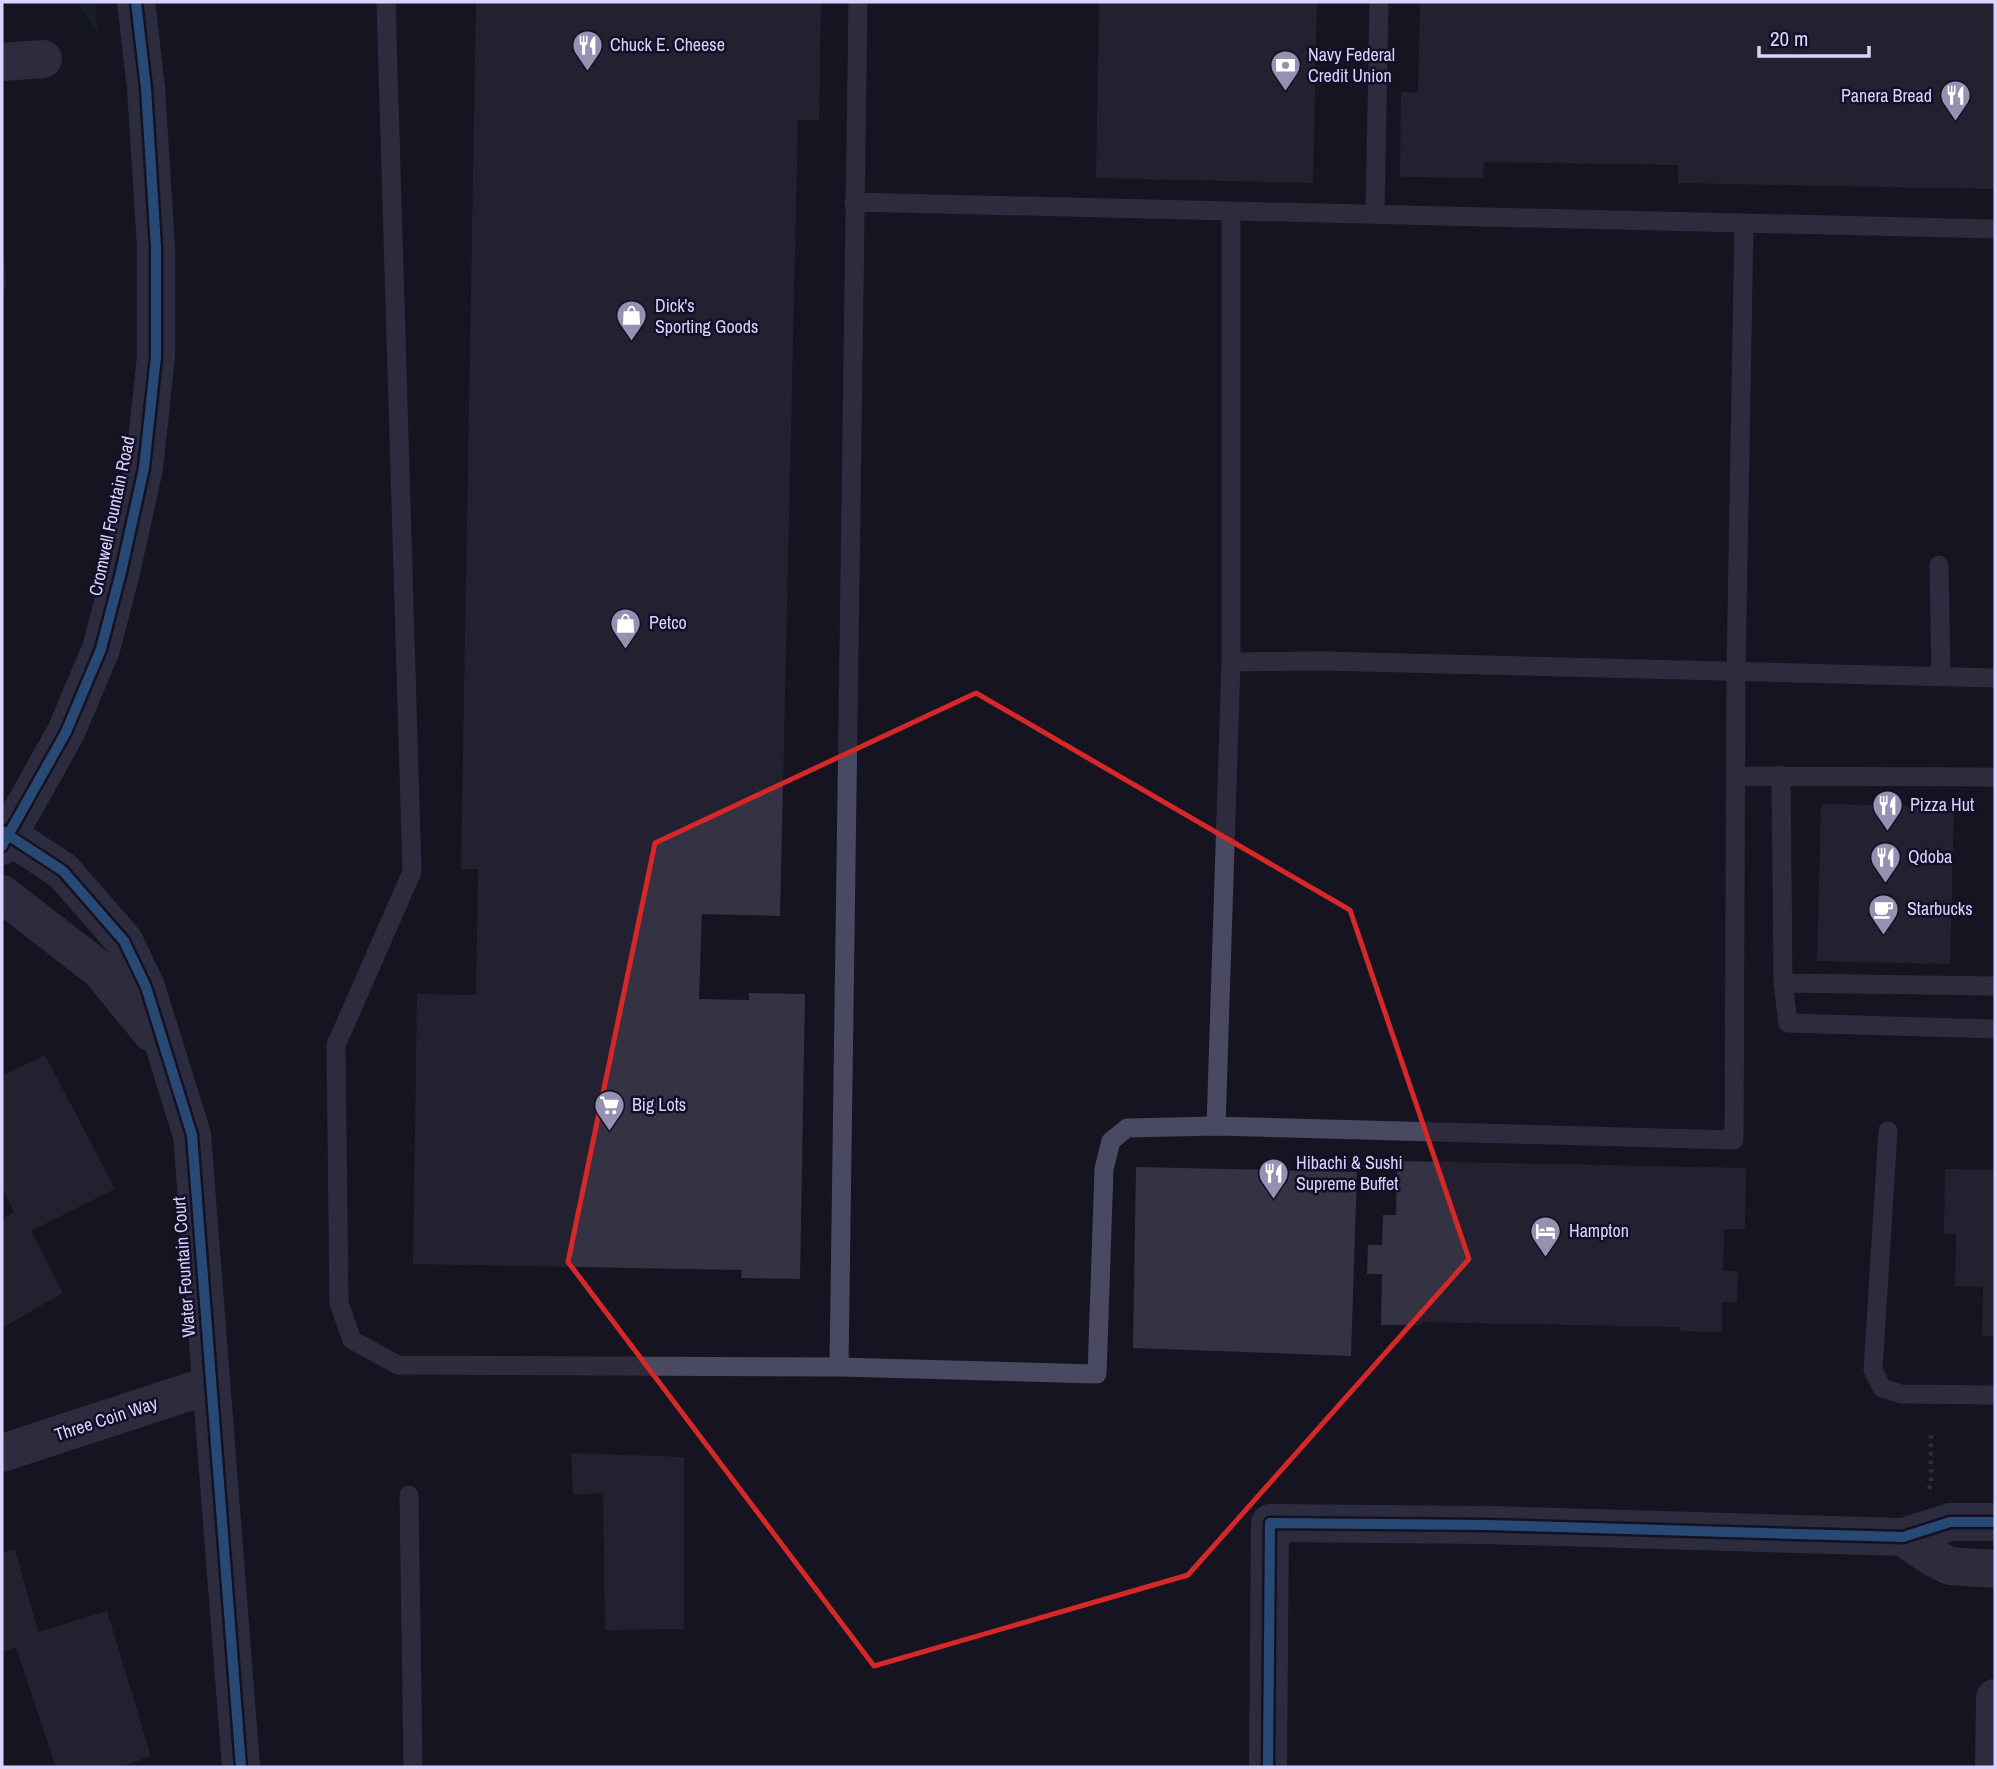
<svg xmlns="http://www.w3.org/2000/svg" width="1997" height="1769" font-family="'Archivo Narrow',sans-serif">
<style>
.green{fill:#132c2d}
.building{fill:#343243}
.lines{fill:none;stroke-linecap:round;stroke-linejoin:round}
.path{stroke:#44505f;stroke-width:4.5;stroke-dasharray:3.5 5;stroke-linecap:butt}
.lane{stroke:#4a4962;stroke-width:19}
.street{stroke:#4a4962;stroke-width:38}
.cycleway-casing{stroke:#130f26;stroke-width:15}
.cycleway{stroke:#408adc;stroke-width:10}
.marked{fill:none;stroke:#d62828;stroke-width:5;stroke-linejoin:round}
.labels{text-anchor:middle;stroke-width:5;stroke-linejoin:round;paint-order:stroke}
.poi-label{font-size:18px;fill:#d9d4ff;stroke:#130f26;text-anchor:start}
.street-label{font-size:18px;fill:#d9d4ff;stroke:#130f26}
</style>
<rect width="100%" height="100%" fill="#161421"/>
<path class="green" d="M78,2H95L98,35Z"/>
<path class="building" d="M476,2H821L819,120H798L780,916L702,914L699,999L749,1000V993L805,994L800,1279L741,1278L742,1270L413,1264L417,994L476,995L478,869H461Z
M1099,2H1317L1313,183L1096,178Z
M1420,2H1995V189L1678,183V165L1484,162L1483,178L1400,177L1401,92L1418,93Z
M2,254H4L6,289H2Z
M1821,804L1954,807L1950,964L1817,961Z
M45,1055L115,1189L31,1231L63,1293L2,1328V1219L14,1212L2,1187V1076Z
M1397,1161L1746,1168L1745,1229H1724L1723,1271H1738L1737,1302H1722V1332L1679,1331L1680,1327L1422,1322V1325H1381L1382,1274H1367L1368,1245H1382L1383,1215H1396Z
M1136,1167L1357,1172L1351,1356L1133,1348Z
M1945,1169L1995,1170V1336H1982L1983,1287L1955,1286L1956,1234H1944Z
M571,1453L684,1457V1629L605,1630L603,1493L573,1495Z
M15,1549L38,1632L107,1611L151,1756L120,1767H56L16,1647L2,1652V1553Z"/>
<g class="lines">
<path class="path" d="M1929,1489L1931,1485V1430"/>
<path class="lane" d="M386,2L412,872L336,1045L339,1303L352,1340L398,1365L839,1367L1097,1374L1104,1169L1111,1141L1127,1128L1216,1126L1734,1140L1736,671L1744,223
M854,202L1995,229
M1375,214L1379,2
M1939,565L1941,676
M1231,662L1324,661L1995,678
M1781,775L1783,983L1995,986
M1736,776L1995,777
M1783,983L1788,1023L1995,1029
M1216,1126L1231,662V211
M1888,1131L1873,1370L1882,1388L1901,1394L1995,1395
M839,1367L858,2
M409,1495L413,1767"/>
<path class="street" d="M2,62L43,59
M2,831L63,871L124,941L146,987L192,1135L241,1767
M2,846L66,732L101,649L121,572L144,468L156,357V247L146,88L136,2
M2,894L100,970L151,1032
M2,1453L210,1385
M1903,1537L1932,1557L1950,1566L1995,1569
M1268,1767L1270,1523L1487,1525L1903,1537L1950,1522H1995
M1994,1767L1995,1698"/>
<defs>
<path id="cycleway" d="M2,831L63,871L124,941L146,987L192,1135L241,1767
M2,846L66,732L101,649L121,572L144,468L156,357V247L146,88L136,2
M1268,1767L1270,1523L1487,1525L1903,1537L1950,1522H1995"/>
</defs>
<use href="#cycleway" class="cycleway-casing"/>
<use href="#cycleway" class="cycleway"/>
</g>
<path d="M0 0H1997V1769H0ZM976,693L1350,910L1469,1259L1188,1575L874,1666L568,1262L655,843Z" fill="#161421" fill-opacity=".55" fill-rule="evenodd"/>
<path class="marked" d="M976,693L1350,910L1469,1259L1188,1575L874,1666L568,1262L655,843Z"/>
<defs>
<symbol id="restaurant-pin" viewBox="-11 -11 22 30"><path d="M0 17L-7.5 6A9.5 9.5 0 1 1 7.5 6Z" fill="#9591b1" stroke="#130f26"/><path d="M-5-6h1v4h1v-4h1v4h1v-4h1v5L-1.5 .5V6h-2V.5L-5-1ZM5-6V6H3V1.5H1.5Q1.5-4 5-6Z" fill="#fff"/></symbol>
<symbol id="bank-pin" viewBox="-11 -11 22 30"><path d="M0 17L-7.5 6A9.5 9.5 0 1 1 7.5 6Z" fill="#9591b1" stroke="#130f26"/><path d="M-6-4H6V4H-6ZM0-2.3a2.3 2.3 0 1 0 0 4.6a2.3 2.3 0 1 0 0-4.6Z" fill="#fff"/></symbol>
<symbol id="shop-pin" viewBox="-11 -11 22 30"><path d="M0 17L-7.5 6A9.5 9.5 0 1 1 7.5 6Z" fill="#9591b1" stroke="#130f26"/><path d="M-5-2.5h2.3a2.7 3.5 0 0 1 5.4 0H5L5.5 6h-11ZM-1.5-2.5h3a1.5 2.3 0 0 0-3 0Z" fill="#fff"/></symbol>
<symbol id="cafe-pin" viewBox="-11 -11 22 30"><path d="M0 17L-7.5 6A9.5 9.5 0 1 1 7.5 6Z" fill="#9591b1" stroke="#130f26"/><path d="M-5.5-4.5H6V0H3Q3 3.5 0 3.5H-2.5Q-5.5 3.5-5.5 0ZM3-3.2v2h1.7v-2ZM-6 4.5H4V6H-6Z" fill="#fff"/></symbol>
<symbol id="supermarket-pin" viewBox="-11 -11 22 30"><path d="M0 17L-7.5 6A9.5 9.5 0 1 1 7.5 6Z" fill="#9591b1" stroke="#130f26"/><path d="M-6-5.5h2.5l.6 2H6L4.5 2H-2.5L-4.4-4H-6ZM-1.5 3.2a1.3 1.3 0 1 0 .1 0ZM3 3.2a1.3 1.3 0 1 0 .1 0Z" fill="#fff"/></symbol>
<symbol id="hotel-pin" viewBox="-11 -11 22 30"><path d="M0 17L-7.5 6A9.5 9.5 0 1 1 7.5 6Z" fill="#9591b1" stroke="#130f26"/><path d="M-6-4.5h1.5V1H6V5H4.5V3h-9V5H-6ZM-4 0a1.8 1.8 0 1 1 3.6 0ZM.5 0V-2.5h3Q6-2.5 6 0Z" fill="#fff"/></symbol>
</defs>
<g fill-rule="evenodd">
<use href="#restaurant-pin" x="570" y="28" width="35" height="47"/>
<use href="#bank-pin" x="1268" y="48" width="35" height="47"/>
<use href="#restaurant-pin" x="1938" y="78" width="35" height="47"/>
<use href="#shop-pin" x="614" y="298" width="35" height="47"/>
<use href="#shop-pin" x="608" y="606" width="35" height="47"/>
<use href="#restaurant-pin" x="1870" y="788" width="35" height="47"/>
<use href="#restaurant-pin" x="1868" y="840" width="35" height="47"/>
<use href="#cafe-pin" x="1866" y="892" width="35" height="47"/>
<use href="#supermarket-pin" x="592" y="1088" width="35" height="47"/>
<use href="#restaurant-pin" x="1256" y="1156" width="35" height="47"/>
<use href="#hotel-pin" x="1528" y="1214" width="35" height="47"/>
</g>
<g class="labels">
<g class="poi-label">
<text x="610" y="51">Chuck E. Cheese</text>
<text x="1308" y="61">Navy Federal<tspan x="1308" dy="21">Credit Union</tspan></text>
<text x="1932" y="102" text-anchor="end">Panera Bread</text>
<text x="655" y="312">Dick's<tspan x="655" dy="21">Sporting Goods</tspan></text>
<text x="649" y="629">Petco</text>
<text x="1910" y="811">Pizza Hut</text>
<text x="1908" y="863">Qdoba</text>
<text x="1907" y="915">Starbucks</text>
<text x="632" y="1111">Big Lots</text>
<text x="1296" y="1169">Hibachi &amp; Sushi<tspan x="1296" dy="21">Supreme Buffet</tspan></text>
<text x="1569" y="1237">Hampton</text>
</g>
<g class="street-label">
<text transform="translate(112 516) rotate(-78)" y="6">Cromwell Fountain Road</text>
<text transform="translate(184 1267) rotate(-94)" y="6">Water Fountain Court</text>
<text transform="translate(106 1419) rotate(-18)" y="6">Three Coin Way</text>
</g>
</g>
<rect width="1997" height="1769" fill="none" stroke="#d9d4ff" stroke-width="7"/>
<path d="M1759 46v10h110v-10" fill="none" stroke="#d9d4ff" stroke-width="3.5"/>
<text x="1770" y="46" font-size="21" fill="#d9d4ff" stroke="#130f26" stroke-width="5" paint-order="stroke">20 m</text>
</svg>
